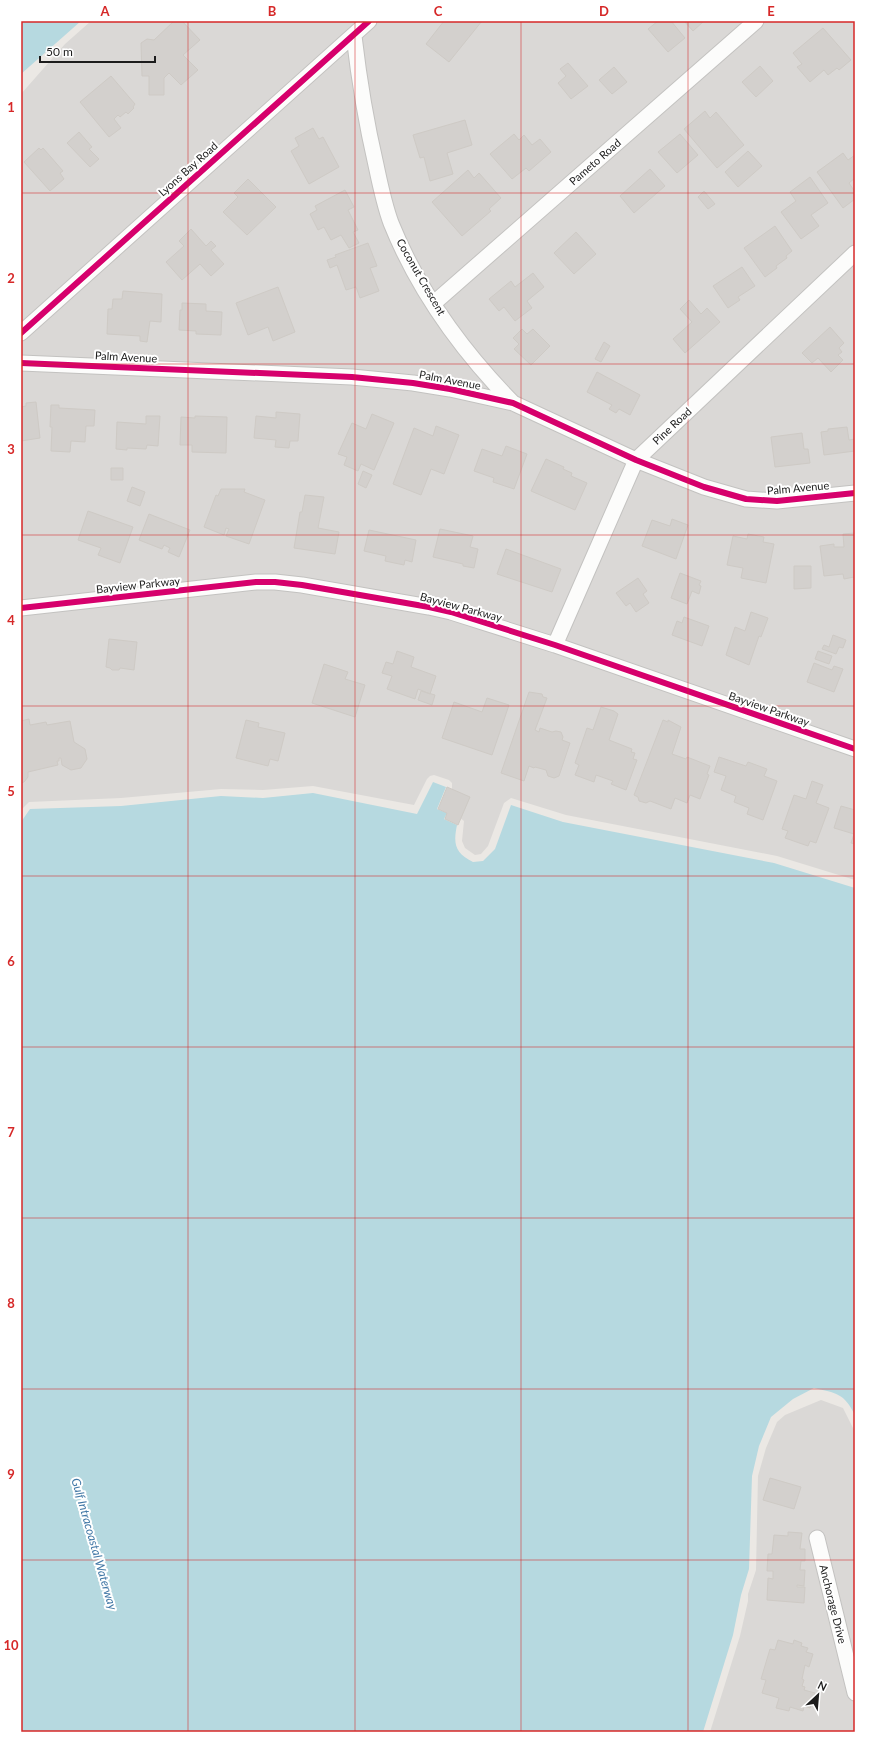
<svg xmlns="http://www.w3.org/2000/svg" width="876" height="1753" font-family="Lato,sans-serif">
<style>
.residential{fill:#dad8d6}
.water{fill:#b6d9e0}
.building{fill:#d3d0cd;stroke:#cecac5}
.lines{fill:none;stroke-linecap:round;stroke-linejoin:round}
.minor-casing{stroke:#c3c2c0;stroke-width:17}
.minor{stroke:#fcfcfb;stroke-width:15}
.cycleway-casing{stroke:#fff;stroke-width:8}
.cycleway{stroke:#d6006c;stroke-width:6}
.grid{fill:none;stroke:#d62828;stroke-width:1;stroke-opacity:0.55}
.labels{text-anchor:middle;stroke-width:4;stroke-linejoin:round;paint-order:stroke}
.street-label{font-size:11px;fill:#1c1c1c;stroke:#fff}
.water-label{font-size:12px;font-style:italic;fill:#4278a6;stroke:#fff}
.neatline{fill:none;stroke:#d62828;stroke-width:1.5}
.grid-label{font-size:13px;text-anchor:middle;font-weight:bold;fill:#d62828}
</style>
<rect width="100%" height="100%" fill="#ebe8e4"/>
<path class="residential" d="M91,21H855V880L777,856L566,815L511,798L504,803L488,846L481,854L475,855L465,848L462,841L464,821L460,818L452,790V783L449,780L434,775L430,776L427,779L414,805L313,786L263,790L221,789L121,798L29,802L21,810V94L65,44Z
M821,1400L843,1408L855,1432V1732H710L740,1636L748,1601V1594L756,1570L758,1476L766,1448L777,1422L785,1415Z"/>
<path class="water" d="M21,21H81L21,74Z
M433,782L446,787L437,809L447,813L444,819L457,825C453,844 455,853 473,862L483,861L495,849L511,805L563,822L774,863L855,888V1415C844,1393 836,1393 814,1388L793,1399L771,1417L759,1446L752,1476L749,1569L741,1595L733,1635L703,1732H21V822L30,809L121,806L221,796L263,798L313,793L417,814Z"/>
<path class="building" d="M174,21H182L200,40L183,55L198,70L181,85L169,73L164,78V95H149V76H142L141,43L147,39L154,40Z
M444,21H482L449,62L426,44Z
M658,21H671L685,38L668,52L648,29Z
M684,21H704L693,31Z
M823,28L851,60L839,70L837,68L828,75L824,70L810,82L797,67L802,64L793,53Z
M568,63L588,86L571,99L558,83L566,76L560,69Z
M760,66L773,81L756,97L742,82Z
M614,67L627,82L612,94L599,80Z
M111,76L135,104L133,107L134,108L128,114L126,112L120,117L118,115L114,119L121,128L109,137L80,102Z
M705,111L710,118L716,112L744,145L717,168L684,129Z
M465,120L472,145L447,153L453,174L430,181L424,157L420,158L413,135Z
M313,128L319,139L323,137L339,167L309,184L291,151L299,146L295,138Z
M79,132L92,147L89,149L99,159L90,167L67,143Z
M514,134L519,140L524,135L532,145L540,139L551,152L529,171L526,168L512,179L490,154Z
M680,134L698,155L677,173L658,152Z
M39,148L41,150L43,148L63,171L60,173L64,179L50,191L24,162Z
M748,151L762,166L738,187L725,172Z
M843,153L848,160L855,155V178L849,183L855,192V199L843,208L817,172Z
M650,169L665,186L634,213L620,196Z
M468,170L474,178L479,173L501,198L489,209L491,211L462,236L432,202Z
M810,177L828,203L811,215L819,226L801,239L781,212L796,201L790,192Z
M248,179L276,207L247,235L223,212L238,197L234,193Z
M345,190L354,207L348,210L358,230L353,232L359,243L349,248L341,235L331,240L324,227L318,230L310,214L317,210L315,206Z
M704,191L715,204L708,209L698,197Z
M775,226L792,251L786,256L787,258L776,266L777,268L765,277L744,248Z
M191,229L206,246L211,241L216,246L211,250L224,264L211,276L200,264L182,280L166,262L184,246L179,241Z
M576,232L596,254L574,274L554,253Z
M368,243L377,266L370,268L379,291L360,298L356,287L346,290L337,265L330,268L327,260L336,257L335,255Z
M742,267L755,286L738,297L740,300L728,308L713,286Z
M533,273L544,287L527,301L532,308L515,321L504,307L499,311L489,299L511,281L515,287Z
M278,287L295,332L273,341L268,327L248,335L236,303Z
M123,291L162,294L161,322L150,321L147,342L140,341V336L107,334L108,309H112L113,299H122Z
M689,300L701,314L707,308L720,322L685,353L673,339L692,322L680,309Z
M182,303L206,304V311L222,312L221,335L196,334V331L179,330L180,310H182Z
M830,327L844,343L839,348L842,352L838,355L843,360L831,372L818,358L812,363L802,353Z
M522,329L527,334L533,329L550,346L531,365L514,349L519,344L513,338Z
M604,342L610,346L601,362L595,359Z
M597,372L640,395L630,415L619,409L616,413L609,409L612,405L587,392Z
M36,402L40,438L21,441V407L26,406V403Z
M51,405H59V408L95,410L94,426H86L85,442L71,441L70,452L51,451L52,427H50Z
M276,412L300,414L298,441H290L289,448L275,447L276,440L254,438L256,416L276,418Z
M372,414L394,423L374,470L361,464L358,471L344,465L347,457L338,454L352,423L366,429Z
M146,416H160L158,446L147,445L146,449L127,448V450L116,449L117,422L146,424Z
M195,416L227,417L226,453L192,452V445H180L181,417L195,418Z
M436,426L459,435L444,474L431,469L421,495L393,484L414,428L433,436Z
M847,427L849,440L855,439V451L824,455L821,432L828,431V429Z
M802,433L804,449H808L810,463L775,467L771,437Z
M506,446L527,454L514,489L493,482L494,478L474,471L482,449L502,456Z
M546,459L564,467L563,469L572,473L571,476L587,483L575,510L531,491Z
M111,468H123V480H111Z
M363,471L372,475L366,488L358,484Z
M132,487L145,492L140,506L127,501Z
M221,489H245L244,492L265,500L249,544L226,536L229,529L226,528L224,535L204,527L216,495L218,496Z
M305,495L324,497L318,528L339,532L335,554L294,548L300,512H302Z
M88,511L133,527L120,563L98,555L101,548L78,540Z
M149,514L190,530L179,557L168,552L170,548L164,545L162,549L139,540Z
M672,519L688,525L676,559L642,546L652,520L670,526Z
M440,529L473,536L470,547L478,549L474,568L463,566V564L433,557Z
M369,530L416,540L412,562L405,560L404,565L385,561L386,556L364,551Z
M855,533V586L854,577L844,579L843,574L824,576L820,546L834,544V547H844L843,534Z
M748,534L764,537L763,542L774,544L766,583L741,578L743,568L727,565L733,536L747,539Z
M506,549L561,569L552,592L497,574Z
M794,566H811V588L794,589Z
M680,573L701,581L699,585L701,586L699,594L692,591L687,604L671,598Z
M638,578L647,591L643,594L649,603L636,612L630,603L626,606L616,593Z
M751,612L768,618L761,637L759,636L749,665L726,655L735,627L745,631Z
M684,617L709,626L702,646L672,635L677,621L682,623Z
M833,635L846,640L843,648L839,647L836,654L822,649L824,645L829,647Z
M109,639L137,642L134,670L120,668L119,670H112L110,668L106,667Z
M397,651L414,657L411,667L436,676L430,694L418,689L415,699L387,689L392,676L382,673L386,662L393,664Z
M818,651L832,656L829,664L815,659Z
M814,663L832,670L834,666L843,669L834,692L807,682Z
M324,664L348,672L345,679L365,685L355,717L312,703Z
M421,691L435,695L432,705L418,700Z
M529,692L542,694L543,697L547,698L535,730L539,732L540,728L552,732L556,731L561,732L563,737L562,740L570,743L559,776L554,778L548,776L546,770L535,767L534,768L529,766L524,781L501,773Z
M487,698L509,705L492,755L442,738L454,702L482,712Z
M601,707L614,711L618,714L609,740L632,749L631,752L635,753L633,759L637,760L626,790L611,784L613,781L596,775L594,782L575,775L579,765L575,763L587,728L593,730Z
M29,719L30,725L46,722L47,725L70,721L74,742L85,749L87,759L81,768L71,770L62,765L61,758H59V761H57L58,765L28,772V777L24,782L21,783V721Z
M246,720L259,723L258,727L285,733L278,761L270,759L268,766L236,758Z
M663,720L668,722V720L681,727L672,754L686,759L687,757L710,766L707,774L709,775L700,799L690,795L687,803L675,798L671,809L650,801L646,803L639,801L638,797L634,795Z
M719,757L746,766L748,762L767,769L764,776L777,781L763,820L747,814L749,808L734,802L736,796L721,790L726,776L714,772Z
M812,781L823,785L816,803L829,808L816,843L810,841L808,846L785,838L788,831L782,829L794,795L806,799Z
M447,787L470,797L458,825L445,819L447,813L438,809Z
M841,806L855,810V844L851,843L854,834L834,828Z
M770,1478L801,1487L794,1509L763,1500Z
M788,1532L802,1533L800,1549H805V1561H801L800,1570H805L804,1586L797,1585V1587H805L804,1603L767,1600L768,1578L773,1579V1571H767L768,1554H772L774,1535L788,1536Z
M778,1640L793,1644L794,1640L802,1643L801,1646L808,1648L806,1652L813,1654L809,1667L805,1665L802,1679L804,1680L802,1686L805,1687L804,1690L815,1693L810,1708L804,1706L803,1711L790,1707L789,1711L776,1708L779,1698L762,1693L766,1680L761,1679L770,1649L775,1650Z"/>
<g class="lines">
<defs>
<path id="minor" d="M354,36C359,79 366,122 376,165C380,184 384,204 391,223C418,290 463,352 513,403
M434,303L756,21
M21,333L369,21
M21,363L352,377L413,383L450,389L513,403L636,460L704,487L746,499L777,501L855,493
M21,608L256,582H275L302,585L429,607L451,612L555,645L855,749
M555,645L636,460L855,253
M817,1538L855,1693"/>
</defs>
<use href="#minor" class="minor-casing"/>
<use href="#minor" class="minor"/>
<defs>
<path id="cycleway" d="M21,333L369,21
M21,363L352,377L413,383L450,389L513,403L636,460L704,487L746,499L777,501L855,493
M21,608L256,582H275L302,585L429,607L451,612L555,645L855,749"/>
</defs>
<use href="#cycleway" class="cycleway-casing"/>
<use href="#cycleway" class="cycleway"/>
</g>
<path class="grid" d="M188,21V1732M355,21V1732M521,21V1732M688,21V1732M21,193H855M21,364H855M21,535H855M21,706H855M21,876H855M21,1047H855M21,1218H855M21,1389H855M21,1560H855"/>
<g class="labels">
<g class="street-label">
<text transform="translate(595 162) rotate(-41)" y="4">Pameto Road</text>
<text transform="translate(188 169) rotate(-42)" y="4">Lyons Bay Road</text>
<text transform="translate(421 277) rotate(60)" y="4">Coconut Crescent</text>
<text transform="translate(126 357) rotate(3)" y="4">Palm Avenue</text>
<text transform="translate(450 380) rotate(11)" y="4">Palm Avenue</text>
<text transform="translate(672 426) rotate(-43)" y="4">Pine Road</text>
<text transform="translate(798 488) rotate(-5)" y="4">Palm Avenue</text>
<text transform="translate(138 585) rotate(-6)" y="4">Bayview Parkway</text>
<text transform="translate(461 607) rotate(15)" y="4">Bayview Parkway</text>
<text transform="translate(769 709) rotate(19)" y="4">Bayview Parkway</text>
<text transform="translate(833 1604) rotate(76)" y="4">Anchorage Drive</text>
</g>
<g class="water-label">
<text transform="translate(94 1544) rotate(74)" y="4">Gulf Intracoastal Waterway</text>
</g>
</g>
<rect width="876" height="1753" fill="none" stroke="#ffffff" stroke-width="44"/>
<g transform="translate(818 1695) rotate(26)" stroke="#ffffff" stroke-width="3" paint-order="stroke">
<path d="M0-3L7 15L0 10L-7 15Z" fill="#1c1c1c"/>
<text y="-6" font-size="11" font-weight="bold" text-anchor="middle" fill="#1c1c1c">N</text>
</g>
<path d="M40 56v6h115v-6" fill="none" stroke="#1c1c1c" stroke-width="2"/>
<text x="46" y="56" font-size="12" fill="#1c1c1c" stroke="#ffffff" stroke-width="3" paint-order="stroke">50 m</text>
<rect x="22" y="22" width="832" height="1709" class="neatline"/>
<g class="grid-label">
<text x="105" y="16">A</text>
<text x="272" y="16">B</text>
<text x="438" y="16">C</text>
<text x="604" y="16">D</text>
<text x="771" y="16">E</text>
<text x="11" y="112">1</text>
<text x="11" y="283">2</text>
<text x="11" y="454">3</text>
<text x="11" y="625">4</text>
<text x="11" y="796">5</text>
<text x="11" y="966">6</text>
<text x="11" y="1137">7</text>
<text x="11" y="1308">8</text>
<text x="11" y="1479">9</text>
<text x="11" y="1650">10</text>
</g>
</svg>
